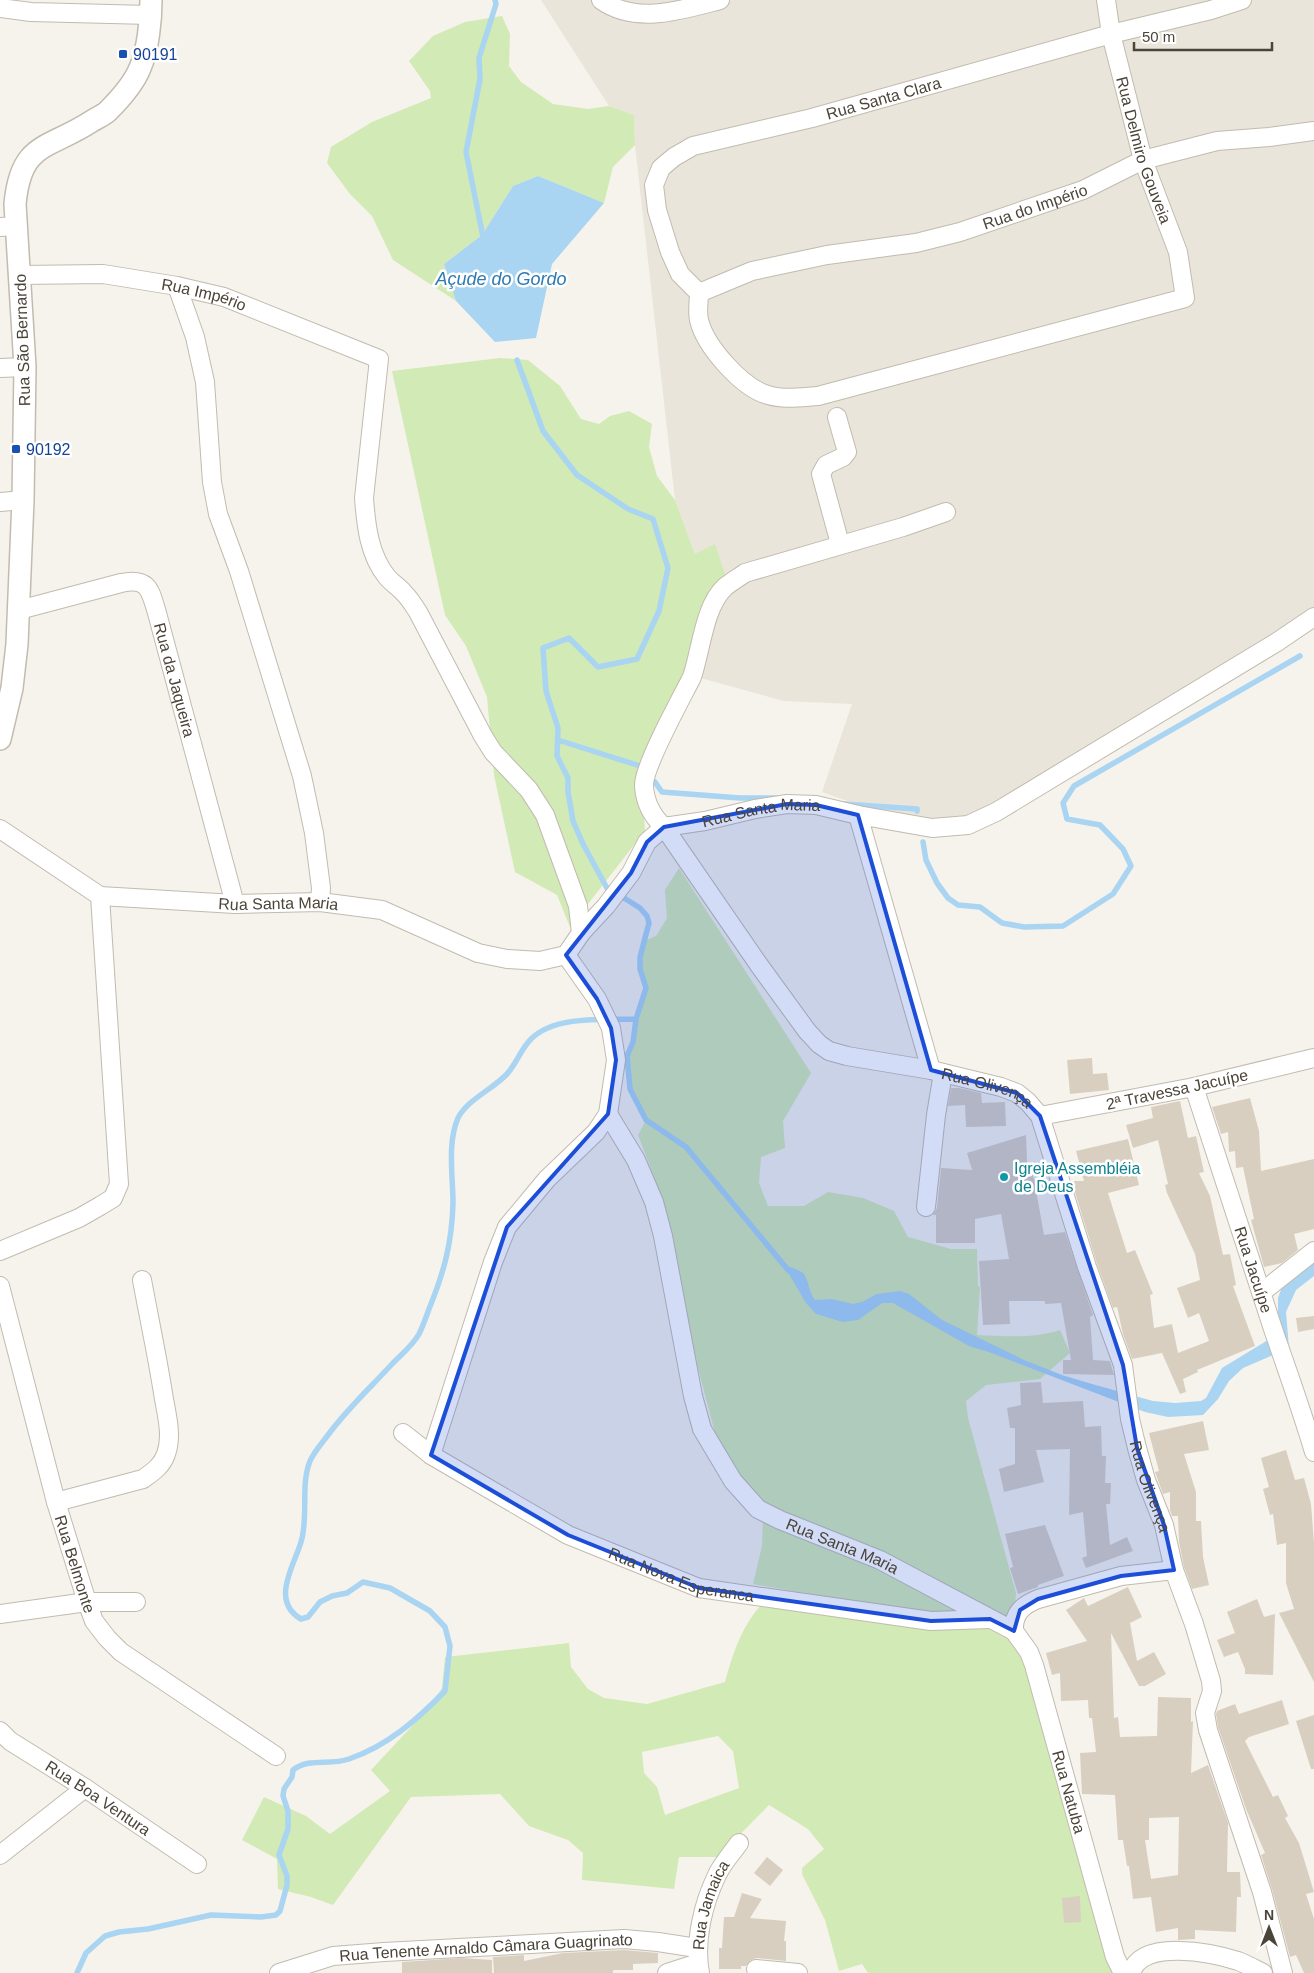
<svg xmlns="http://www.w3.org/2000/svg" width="1314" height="1973" font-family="Helvetica,sans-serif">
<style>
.residential{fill:#eae5da}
.green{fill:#d2eab5;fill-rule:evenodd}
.water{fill:#a9d4f2}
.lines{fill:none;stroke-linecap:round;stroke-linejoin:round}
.stream{stroke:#a9d4f2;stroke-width:5.5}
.building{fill:#d8cfc1;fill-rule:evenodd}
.minor-casing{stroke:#c2bbae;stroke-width:20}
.tertiary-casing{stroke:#c2bbae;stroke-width:24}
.minor{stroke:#fff;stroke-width:18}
.tertiary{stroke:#fff;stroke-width:21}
.marked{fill:#1d4ed8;fill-opacity:0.2;stroke:#1d4ed8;stroke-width:4;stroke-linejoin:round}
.transit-dot{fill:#1a4fb4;stroke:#fff;stroke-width:2}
.culture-dot{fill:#0f9aa8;stroke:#fff;stroke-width:2}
.labels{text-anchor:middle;stroke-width:5;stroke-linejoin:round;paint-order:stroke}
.transit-label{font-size:16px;fill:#164399;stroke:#fff;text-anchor:start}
.street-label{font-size:16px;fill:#4b4439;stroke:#fff}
.culture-label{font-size:16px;fill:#0d838f;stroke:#fff;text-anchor:start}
.water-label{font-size:18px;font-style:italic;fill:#2e7ab2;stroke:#fff}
</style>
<rect width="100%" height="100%" fill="#f6f3ec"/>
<path class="residential" d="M541,0H1314V622H1292L1114,732L970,816L937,821L879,812L822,792L852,704L784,701L686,674L714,585L695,554L675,500L635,145L634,115L609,106Z"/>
<path class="green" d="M502,16L510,34L509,66L521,82L553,104L588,109L609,106L634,115L635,145L613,167L604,203L538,176L513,186L482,235L444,264L456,301L393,260L372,216L350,194L327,163L331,147L372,122L431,98L430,91L409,61L433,36L465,22Z
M500,358L528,360L560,386L581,419L599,424L610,416L629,411L652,424L649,447L657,476L675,500L695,554L715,544L726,577L714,585L686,674L655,734L644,815L645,831L570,927L557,895L515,872L494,775L487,697L466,646L445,615L392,371Z
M679,868L811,1073L783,1121L785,1148L761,1157L759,1183L768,1206H804L828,1192L863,1198L894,1211L908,1237L951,1249H977L978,1286L980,1287L977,1335C1006,1336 1033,1339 1060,1330L1070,1353L1040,1379L986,1385L966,1401L968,1418L1016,1593L1015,1604L1005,1622L766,1507L743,1483L715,1433L698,1368L662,1197L638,1135L646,1120L630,1089L627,1056L633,1042L636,1019L646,988L640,969V957L644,941L656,936L667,918L665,890Z
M763,1518L871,1562L977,1616L923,1614L753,1584L762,1546Z
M763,1603L986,1624L1003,1632L1028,1662L1051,1763L1099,1928L1118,1973H868L862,1964L839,1971L825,1920L802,1874V1868L824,1849L808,1829L769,1805L718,1857H679L674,1889L582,1880L583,1853L568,1840L529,1826L500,1794L411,1797L333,1905L311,1897L278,1889L277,1859L242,1840L264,1797L306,1816L330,1834L390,1791L371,1770L428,1709L442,1688L445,1657L569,1643L571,1667L588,1689L604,1698L647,1704L725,1682C733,1653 742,1625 763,1603ZM718,1736L733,1751L739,1788L665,1815L657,1787L644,1773L642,1752Z"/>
<path class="water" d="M538,176L604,203L552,264L536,338L495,342L456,301L444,264L482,235L513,186Z
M1314,1256V1276L1296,1290L1286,1312L1289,1348L1243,1368L1229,1381L1218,1399L1203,1415L1168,1417L1145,1412L989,1352L969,1346L893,1303H882L858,1320L843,1322L816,1314L806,1303L783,1264C788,1267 798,1269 803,1273C809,1279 808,1292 815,1300L832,1299L853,1304L862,1302L877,1294L900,1291L909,1294L942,1320L1024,1360L1062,1375L1092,1384L1153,1401L1175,1403L1201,1401L1206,1398L1222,1368L1268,1340L1278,1329V1298L1282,1287Z"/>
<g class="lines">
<path class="stream" d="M484,242L466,152L480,79L479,58L496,4L495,0
M517,360L543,431L577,475L628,509L653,519L668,568L659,611L637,659L598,667L569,638L543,648L546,691L558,728L557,756L568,778V792L573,821L583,844L608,890L624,898L640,908L647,916L649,923L640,957V969L646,988L636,1019L633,1042L627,1056L630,1089L646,1120L686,1147L788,1270
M558,740L637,765
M655,782L662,792L740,798H778
M844,804L917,809V811
M923,842L926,860L937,883L948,898L958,905L980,907L1002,923L1024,927L1063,926L1113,894L1131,866L1123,849L1100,825L1067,819L1063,803L1074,786L1300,656
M77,1973L86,1953L105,1936L119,1932L148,1929L211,1915L261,1917L276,1915L280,1911L287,1885V1876L279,1855L288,1829V1811L283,1796L284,1789L292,1777L293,1770C310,1757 329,1766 349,1759C387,1746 417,1720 445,1691L450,1646L445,1627L430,1611L390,1588L363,1582L347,1593L332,1596L320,1602L308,1617L301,1619C270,1601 294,1566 301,1542C309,1516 300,1486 310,1461C314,1452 322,1443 328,1435C347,1409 371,1387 393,1363C402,1354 413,1345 419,1334C423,1326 426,1317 429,1309C444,1272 452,1243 453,1203C453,1177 447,1143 458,1118C467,1100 493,1089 507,1074C516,1064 521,1049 531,1039C555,1015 604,1020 636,1019"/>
</g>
<path class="building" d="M1092,1058L1093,1074L1107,1073L1109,1090L1070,1094L1067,1060Z
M951,1088H959L981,1093L982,1103L1005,1102L1006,1126L966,1127L965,1105L948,1106Z
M1250,1098L1259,1131L1261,1171L1314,1159V1229L1294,1234L1298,1250L1282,1263L1264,1267L1251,1220L1254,1219L1243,1167L1236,1168L1235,1151L1229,1152L1228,1132L1221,1134L1212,1107Z
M1180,1101L1188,1138L1196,1136L1204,1172L1199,1173L1210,1196L1223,1255L1230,1254L1236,1285L1233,1286L1255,1346L1197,1370L1198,1372L1183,1379L1186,1392L1180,1394L1162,1353L1132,1359L1123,1334L1117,1307L1113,1308L1097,1264L1074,1189V1181H1084L1076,1151L1128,1139L1139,1185L1108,1193L1127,1253L1135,1250L1153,1294L1150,1295L1154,1328L1172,1324L1178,1353L1209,1341L1199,1313L1188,1318L1177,1288L1200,1280L1195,1254L1167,1193L1165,1185L1168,1184L1158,1140L1133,1148L1126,1125L1153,1118L1151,1107Z
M1026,1135L1027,1161L1034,1179L1044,1235L1065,1232L1093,1315L1090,1317L1093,1360L1110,1361L1114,1375L1063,1374V1360H1071L1061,1303L1045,1304V1301H1009L1010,1324L983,1325L979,1261L1009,1259L1001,1214L975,1219V1243H936V1215H933L937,1208L941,1168L972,1170L967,1153Z
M1314,1316V1329L1298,1332L1296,1318Z
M1041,1382L1043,1403L1083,1401L1085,1427L1101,1426L1102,1456H1106L1105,1483H1111L1110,1504H1106L1110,1545L1127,1537L1133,1551L1086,1568L1082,1558L1087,1556L1083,1512L1069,1515L1070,1449L1036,1450L1044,1482L1004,1492L999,1469L1015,1464V1428H1010L1007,1408L1021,1405L1020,1383Z
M1203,1421L1209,1450L1184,1454L1196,1492V1521H1201L1203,1557L1209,1585L1192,1589L1184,1567L1179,1542L1178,1516H1172L1170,1510V1492L1163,1494L1155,1472L1159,1471L1149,1433Z
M1286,1450L1295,1480L1304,1478L1311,1504L1314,1543V1682L1279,1613L1294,1609L1286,1583V1543L1277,1545L1273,1514L1270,1515L1263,1489L1269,1487L1261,1458Z
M1045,1525L1064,1576L1038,1585V1587L1018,1594L1010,1568L1013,1567L1005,1534Z
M1128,1587L1142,1617L1130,1623L1137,1661L1154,1652L1166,1674L1145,1686H1139L1111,1633L1114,1718L1118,1717L1120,1737L1157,1736L1158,1697L1191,1698V1722L1193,1721L1191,1773L1208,1765L1228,1823L1227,1872H1240L1241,1897H1237L1236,1932L1195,1930V1939L1178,1940V1928L1156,1932L1151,1897L1133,1899L1129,1866H1127L1123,1840H1118L1115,1795L1082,1794L1080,1753L1096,1752L1092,1718H1089L1088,1700L1061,1701L1060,1673L1052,1675L1046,1653L1087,1641L1066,1610L1084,1598L1088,1606ZM1179,1817L1178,1875L1151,1879L1145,1840H1149V1818Z
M1257,1599L1264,1617L1275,1614L1273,1675L1245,1674V1669L1238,1652L1224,1657L1217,1640L1235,1633L1227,1612Z
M1282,1700L1289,1724L1249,1737L1245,1741L1273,1797L1278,1795L1288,1816L1285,1818L1299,1843L1314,1892L1306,1894L1314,1919V1973H1304L1296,1955L1290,1957L1272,1889L1261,1855L1265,1853L1246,1809L1218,1727L1216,1714L1217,1711L1235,1704L1239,1714Z
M1314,1715V1769H1311L1296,1721Z
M767,1857L783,1870L770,1886L754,1873Z
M742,1893L762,1899L750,1918L786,1921L784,1941H786V1961L757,1958L751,1960L746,1966H741V1969H719V1948H722L724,1917H734Z
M1080,1896L1081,1922L1064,1923L1062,1898Z
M624,1950L658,1953V1963L633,1964V1970H613V1973H494L493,1957L524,1955V1961L563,1953Z
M462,1958L492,1960V1973H402V1962Z"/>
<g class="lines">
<defs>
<g id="minor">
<path d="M601,0C636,25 682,10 720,0"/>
<path id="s1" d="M1106,0L1111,34L1143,160L1178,252L1185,298L818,396C802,397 784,400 768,395C742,388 705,346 699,320C697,312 699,301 699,293L752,271L827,255L916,243L960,232L1083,190L1143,160L1217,141L1269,137L1314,131"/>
<path d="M0,8L31,12L150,15"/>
<path d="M0,227L16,226"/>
<path id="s2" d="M20,275L103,274L177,286L224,297L379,359L364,498C366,525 369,555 387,577C392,583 399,587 404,593C410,599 414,606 418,612L483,736L493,752L529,790L545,815L578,906L581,933"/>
<path d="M177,286L195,337L205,382L212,482L218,514L239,571L302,776L314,833L321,888L320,902"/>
<path id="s3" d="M699,293L680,274L670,252L657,210L654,185L661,168L674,157L693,146L812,118L1111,34L1211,10L1242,0"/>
<path d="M0,368L25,367"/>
<path d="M837,417L847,452L843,457L826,465L821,474L840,544"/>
<path d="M0,502L23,500"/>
<path id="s4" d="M946,512L903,527L745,573C738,578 731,582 725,587C704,606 701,651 692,677C681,699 643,767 644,786C645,802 652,816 664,827L759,965L807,1031L819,1044L829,1051L847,1056L931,1070L1001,1087L1017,1093L1028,1102L1040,1116L1087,1267L1123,1365L1130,1419L1137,1448L1146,1480L1164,1525L1174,1570L1194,1624L1211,1681L1212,1691L1205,1713L1208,1730L1262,1892L1283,1973"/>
<path id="s5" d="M19,610L121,583C149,577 150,590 157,613L235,904"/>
<path d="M858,815L931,1070"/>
<path id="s6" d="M0,829L100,896L235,904L320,902L382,910L478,953L507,959L540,961L566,955"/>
<path id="s7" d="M566,955L581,933L606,906L631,873L647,842L664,827L705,821L755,809L787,804L816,805L858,815L932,828L968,825L996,812L1277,642L1314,617"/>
<path id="s8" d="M1194,1087C1221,1168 1247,1249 1273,1329C1287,1370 1302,1411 1314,1452"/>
<path id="s9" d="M608,1114L636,1160L654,1202L663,1236L693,1396L702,1429L733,1481L758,1509L780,1520L880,1560L1014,1631L1029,1652L1034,1665L1115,1957L1123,1973"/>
<path d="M1040,1116L1194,1087L1314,1058"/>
<path d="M926,1207L936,1115L943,1073"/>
<path d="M0,1251L79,1218L100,1206L113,1198L119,1184L100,896"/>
<path id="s10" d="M0,1286L56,1502L87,1602L94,1621L107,1638L121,1652L276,1756"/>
<path d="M1262,1292L1314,1251"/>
<path id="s11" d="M403,1433L431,1455L568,1535L699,1588L931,1621L989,1619"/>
<path d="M431,1455L493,1262L507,1227L547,1179L596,1132L608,1114L616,1060L611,1028L597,999L566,955"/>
<path d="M56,1502L143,1479C153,1472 162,1466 166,1454C173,1435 166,1413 163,1393C157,1355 149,1318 142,1280"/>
<path d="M0,1614L87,1602H136"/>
<path d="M1014,1631C1013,1613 1023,1605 1038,1599L1121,1576L1174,1570"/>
<path id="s12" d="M0,1731L10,1741L85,1788L197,1864"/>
<path d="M0,1855L85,1788"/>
<path d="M756,1969L798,1973"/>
<path id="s13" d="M279,1973L333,1956L384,1952L624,1939L658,1942L697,1948"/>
<path d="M667,1973L698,1963"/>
<path id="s14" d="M700,1973C694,1941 703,1904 717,1875C722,1864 732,1853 739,1843"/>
<path d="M1131,1973C1142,1938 1213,1953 1238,1961C1246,1964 1255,1969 1263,1973"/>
</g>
<path id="tertiary" d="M0,739L12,688L17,644L23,500L25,367L15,204C21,141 48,150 92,121C97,118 104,115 108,111C120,99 134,83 140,68C148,50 151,20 151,0"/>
</defs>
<use href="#minor" class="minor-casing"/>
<use href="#tertiary" class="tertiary-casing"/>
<use href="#minor" class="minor"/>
<use href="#tertiary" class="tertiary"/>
</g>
<path class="marked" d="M787,804L816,805L858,815L931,1070L1017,1093L1040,1116L1123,1365L1137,1448L1164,1525L1174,1570L1121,1576L1038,1599L1020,1610L1014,1631L990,1619L931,1621L699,1588L568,1535L431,1455L507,1227L608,1114L616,1060L611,1028L597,999L566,955L631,873L647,842L664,827Z"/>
<g class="transit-dot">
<rect x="118" y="49" width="10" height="10" rx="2.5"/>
<rect x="11" y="444" width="10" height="10" rx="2.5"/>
</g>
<circle class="culture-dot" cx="1004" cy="1177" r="5"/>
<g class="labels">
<g class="transit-label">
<text x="133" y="60">90191</text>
<text x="26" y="455">90192</text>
</g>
<g class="street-label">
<text dy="6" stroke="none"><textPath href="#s3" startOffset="374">Rua Santa Clara</textPath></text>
<text dy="6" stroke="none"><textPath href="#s1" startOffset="155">Rua Delmiro Gouveia</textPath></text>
<text dy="6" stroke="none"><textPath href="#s1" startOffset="1220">Rua do Império</textPath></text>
<text dy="6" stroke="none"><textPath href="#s2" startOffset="186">Rua Império</textPath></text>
<text transform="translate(22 340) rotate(-92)" y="6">Rua São Bernardo</text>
<text dy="6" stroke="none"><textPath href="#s5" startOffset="230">Rua da Jaqueira</textPath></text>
<text dy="6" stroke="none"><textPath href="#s7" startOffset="261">Rua Santa Maria</textPath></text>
<text dy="6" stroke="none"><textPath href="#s6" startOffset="299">Rua Santa Maria</textPath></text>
<text transform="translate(1177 1089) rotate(-12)" y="6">2ª Travessa Jacuípe</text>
<text dy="6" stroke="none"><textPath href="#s4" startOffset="940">Rua Olivença</textPath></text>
<text dy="6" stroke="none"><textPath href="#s8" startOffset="192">Rua Jacuípe</textPath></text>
<text dy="6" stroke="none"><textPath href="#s4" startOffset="1390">Rua Olivença</textPath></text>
<text dy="6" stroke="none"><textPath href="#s9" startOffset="522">Rua Santa Maria</textPath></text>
<text dy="6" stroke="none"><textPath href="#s10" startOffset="288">Rua Belmonte</textPath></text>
<text dy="6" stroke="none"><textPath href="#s11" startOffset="315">Rua Nova Esperanca</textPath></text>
<text dy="6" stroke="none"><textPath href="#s9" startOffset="885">Rua Natuba</textPath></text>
<text dy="6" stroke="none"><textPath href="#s12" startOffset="119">Rua Boa Ventura</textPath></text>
<text dy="6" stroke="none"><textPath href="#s14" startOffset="70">Rua Jamaica</textPath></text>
<text dy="6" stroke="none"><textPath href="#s13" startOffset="210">Rua Tenente Arnaldo Câmara Guagrinato</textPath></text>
</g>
<g class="culture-label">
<text x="1014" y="1174">Igreja Assembléia<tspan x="1014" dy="18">de Deus</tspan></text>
</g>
<g class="water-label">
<text x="501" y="285">Açude do Gordo</text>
</g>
</g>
<g transform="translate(1269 1928)" stroke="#ffffff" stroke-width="4" paint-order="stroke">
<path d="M0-4L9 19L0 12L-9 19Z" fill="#4b4439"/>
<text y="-8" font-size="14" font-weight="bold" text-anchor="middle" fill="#4b4439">N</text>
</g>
<path d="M1134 42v8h138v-8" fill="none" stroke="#4b4439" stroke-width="2.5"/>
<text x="1142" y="42" font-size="15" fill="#4b4439" stroke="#ffffff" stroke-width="4" paint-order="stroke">50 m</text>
</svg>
